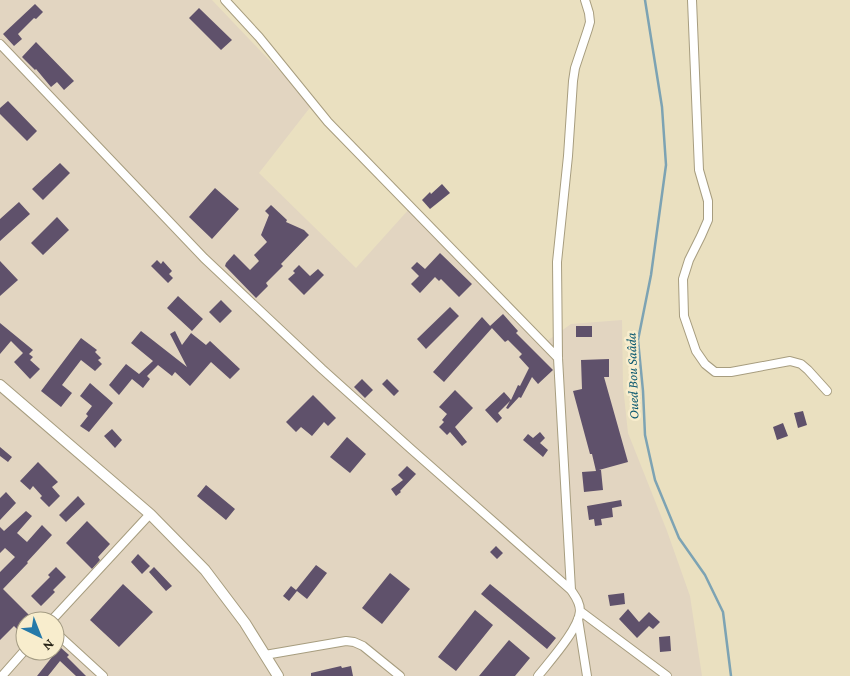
<svg xmlns="http://www.w3.org/2000/svg" width="850" height="676" font-family="'Crimson Pro',serif">
<style>
.industrial{fill:#e2d5c1;fill-rule:evenodd}
.lines{fill:none;stroke-linecap:round;stroke-linejoin:round}
.stream{stroke:#7da3b3;stroke-width:2.5}
.building{fill:#5f516b}
.minor-casing{stroke:#a79d7f;stroke-width:10}
.secondary-casing{stroke:#a79d7f;stroke-width:12}
.minor{stroke:#fff;stroke-width:8}
.secondary{stroke:#fff;stroke-width:10}
.labels{text-anchor:middle;stroke-width:5;stroke-linejoin:round;paint-order:stroke}
.water-label{font-size:14px;font-style:italic;fill:#0c5970;stroke:#f8edcd}
</style>
<rect width="100%" height="100%" fill="#eae0c0"/>
<path class="industrial" d="M0,0H212L312,105L259,173L356,268L410,208L540,346L571,324L622,320L623,386L628,433L667,531L690,596L702,676H0ZM25,621H55V651H25Z"/>
<g class="lines">
<path class="stream" d="M645,0L662,107L666,165L651,275L638,340L643,391L645,435L655,480L679,538L705,575L723,612L731,676"/>
</g>
<path class="building" d="M35,4L43,12L36,19L34,18L18,34L22,39L14,46L3,34Z
M199,8L232,40L221,50L189,18Z
M36,42L74,81L64,90L57,82L51,87L36,69L35,70L22,57Z
M8,101L37,131L27,141L0,114V108Z
M60,163L70,173L43,200L32,189Z
M442,184L450,193L430,209L422,200L430,192L431,194Z
M215,188L239,209L212,239L189,217Z
M19,202L30,214L0,241V219Z
M271,205L287,220L286,222L304,230L309,235L281,264L283,266L266,283L268,286L256,298L225,266L226,263L234,254L250,270L259,261L254,255L267,242L261,235L269,215L265,211Z
M57,217L69,230L43,255L31,243Z
M440,253L472,284L459,297L441,279L439,281L435,277L420,293L411,284L419,276L411,268L417,262L425,269Z
M157,260L161,264L163,261L172,271L169,274L173,278L168,283L151,266Z
M0,261L18,280L0,296Z
M299,265L310,276L318,269L324,275L304,295L288,279L295,273L293,271Z
M178,296L203,319L192,331L167,308Z
M221,300L232,311L220,323L209,312Z
M450,307L459,316L426,349L417,339Z
M503,314L518,331L516,333L553,370L538,384L532,377L521,398L519,397L508,409L506,408L510,401L498,413L502,418L497,423L485,410L504,392L511,400L518,385L520,386L529,368L519,357L522,354L508,340L505,342L490,326Z
M482,317L492,328L444,382L433,372Z
M0,323L33,350L29,354L33,357L30,360L40,369L30,379L14,362L23,353L11,341L0,354Z
M576,326H592V337H576Z
M141,331L187,367L170,334L175,331L182,345L191,333L206,345L210,341L240,369L230,379L211,362L190,386L175,372L172,376L158,365L147,376L150,379L143,388L132,379L119,395L109,385L126,364L139,374L153,361L131,343Z
M81,338L97,350L95,352L101,358L98,360L102,364L95,371L81,360L62,385L72,393L61,407L41,391Z
M609,359V377H604L628,462L599,470H601L603,490L584,492L582,472L596,471L592,454H590L573,391L582,389L581,360Z
M362,379L373,390L365,398L354,387Z
M387,379L399,391L394,396L382,384Z
M90,383L113,403L89,432L80,426L88,416L86,414L92,406L80,396Z
M455,390L473,408L455,427L467,442L462,446L450,432L447,435L439,427L444,422L442,420L447,414L439,407Z
M313,395L336,418L328,426L324,422L312,436L301,427L296,432L286,422Z
M803,411L807,425L798,428L794,413Z
M783,423L788,436L777,440L773,427Z
M112,429L122,440L115,448L104,436Z
M540,432L545,438L540,443L548,450L543,457L523,440L528,434L533,438Z
M347,437L366,454L350,473L330,457Z
M0,447L12,457L8,462L0,456Z
M38,462L58,482L52,487L60,496L49,507L40,498L42,496L33,486L30,490L20,481Z
M407,466L416,474L400,491L401,492L396,496L391,489L403,480L398,475Z
M206,485L235,509L226,520L197,496Z
M6,492L16,503L0,520V498Z
M78,496L85,504L66,522L59,515Z
M621,500L622,506L612,508L613,517L601,519L602,525L595,526L594,519L589,520L587,506Z
M26,511L32,516L17,533L27,542L42,525L52,535L27,562L28,563L3,589L31,617L27,621H25V623L18,630L14,626L0,640V572L15,557L5,548L0,553V527L4,531Z
M87,521L110,544L98,557L100,560L92,569L66,543Z
M496,546L503,553L497,559L490,552Z
M138,554L150,566L142,574L131,562Z
M316,565L327,573L307,599L297,591L289,601L283,596L291,586L296,590Z
M56,567L66,577L53,590L55,592L41,606L31,596L50,577L48,575Z
M154,567L172,586L166,591L149,572Z
M390,573L410,589L382,624L362,608Z
M123,584L153,612L119,647L90,620Z
M490,584L556,638L547,649L481,594Z
M624,593L625,604L610,606L608,595Z
M628,609L639,622L649,612L660,622L653,629L649,626L637,638L619,619Z
M475,610L493,625L456,671L438,657Z
M670,636L671,651L660,652L659,637Z
M509,640L530,658L515,676H479Z
M60,647L69,655L67,657L86,676H76L60,661L48,676H37Z
M341,666L342,668L351,666L353,676H311V673Z"/>
<g class="lines">
<defs>
<path id="minor" d="M225,0L259,37L328,122L558,358
M692,0L699,170L708,201V220L701,236L689,260L683,279L684,316L696,351L705,364L715,372H731L790,361L801,364L808,370L827,391
M0,44L204,258L322,369L411,449L571,590C575,596 580,602 580,611C579,629 549,662 538,676
M571,590L558,358L557,262L568,156L573,81L575,68L588,29L590,22L589,13L585,0
M580,611L667,676
M578,619L587,676
M51,621L150,514
M55,632L103,676
M265,655L346,641L354,642L363,646L400,676
M2,676L25,650"/>
<path id="secondary" d="M0,385L150,514L205,570L245,623L278,676"/>
</defs>
<use href="#minor" class="minor-casing"/>
<use href="#secondary" class="secondary-casing"/>
<use href="#minor" class="minor"/>
<use href="#secondary" class="secondary"/>
</g>
<g class="labels">
<g class="water-label">
<text transform="translate(632 376) rotate(-92)" y="5">Oued Bou Saâda</text>
</g>
</g>
<g transform="translate(40 636) rotate(137)"><circle r="24" fill="#f8edcd" stroke="#a49c84"/>
<path d="M0-4L9 19L0 12L-9 19Z" fill="#2579a9"/>
<text y="-8" font-size="14" font-weight="bold" text-anchor="middle" fill="#272317">N</text>
</g>
</svg>
